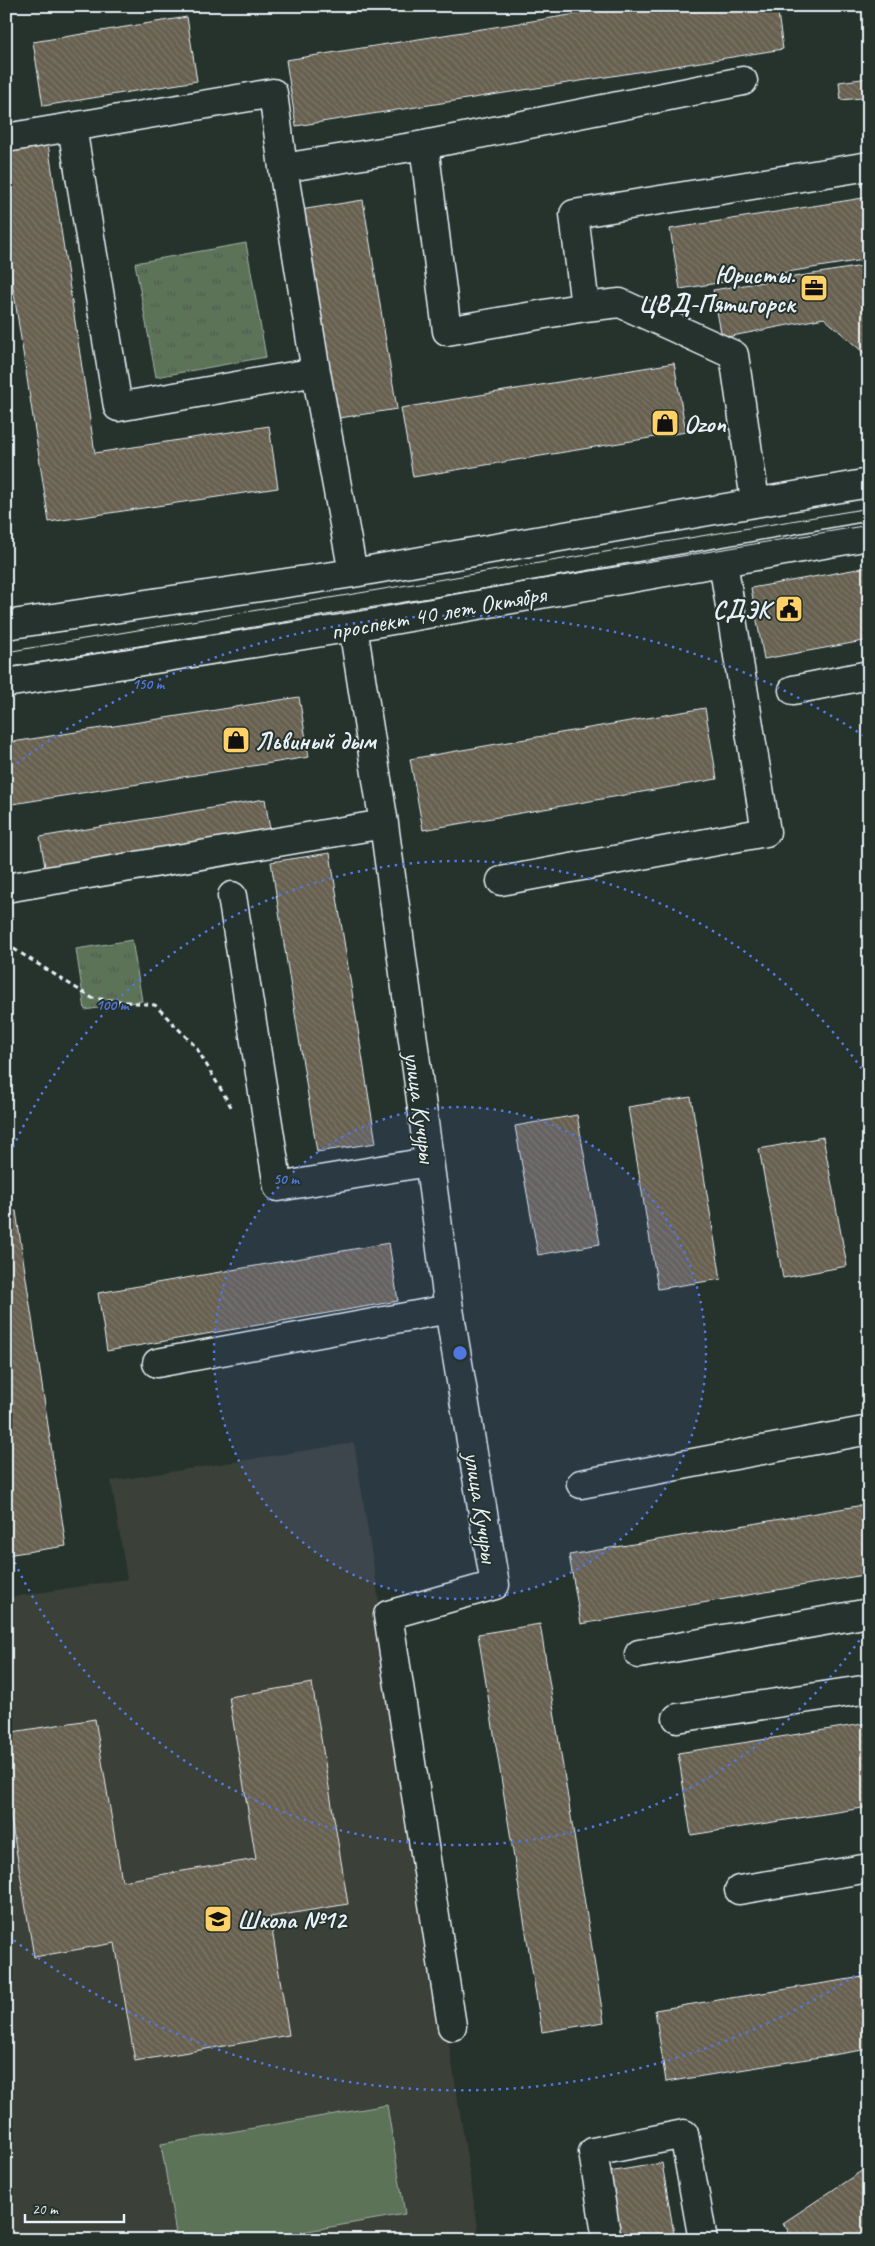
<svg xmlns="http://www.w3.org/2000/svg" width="875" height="2246" font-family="Caveat,sans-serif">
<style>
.built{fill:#3a4038}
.grass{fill:#5c7358;stroke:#a2b2a8}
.park{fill:url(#park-tufts);stroke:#a2b2a8}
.building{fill:url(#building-back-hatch);stroke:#e8f1f8}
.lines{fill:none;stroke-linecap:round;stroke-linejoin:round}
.minor-casing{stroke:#e8f1f8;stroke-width:31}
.path{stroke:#e8f1f8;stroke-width:3;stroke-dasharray:5 4;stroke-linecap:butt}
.minor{stroke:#26332d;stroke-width:28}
.tram{stroke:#e8f1f8;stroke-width:1}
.ring{fill:none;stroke:#5077e0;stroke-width:2.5;stroke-dasharray:2.5 5}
.labels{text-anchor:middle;stroke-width:4;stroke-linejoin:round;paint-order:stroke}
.poi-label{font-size:25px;font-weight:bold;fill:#e8f1f8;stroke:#26332d;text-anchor:start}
.street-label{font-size:25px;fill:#e8f1f8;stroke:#26332d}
.centre{fill:#5077e0;stroke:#26332d;stroke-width:2.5}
.ring-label{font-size:15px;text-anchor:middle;font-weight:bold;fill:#5077e0;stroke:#26332d;stroke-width:4;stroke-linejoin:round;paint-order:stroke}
</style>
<defs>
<pattern id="park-tufts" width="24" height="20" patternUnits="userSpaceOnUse" patternTransform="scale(1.25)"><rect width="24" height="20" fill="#5c7358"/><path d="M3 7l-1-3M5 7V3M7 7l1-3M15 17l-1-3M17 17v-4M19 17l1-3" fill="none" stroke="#505b50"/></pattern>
<pattern id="building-back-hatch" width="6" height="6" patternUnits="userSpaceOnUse" patternTransform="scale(1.25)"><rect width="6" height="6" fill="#676050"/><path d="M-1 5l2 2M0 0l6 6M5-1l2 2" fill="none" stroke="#7d776a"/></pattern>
</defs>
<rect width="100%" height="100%" fill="#26332d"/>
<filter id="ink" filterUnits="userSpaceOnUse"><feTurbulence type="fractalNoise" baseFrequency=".02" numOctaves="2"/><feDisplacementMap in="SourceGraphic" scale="10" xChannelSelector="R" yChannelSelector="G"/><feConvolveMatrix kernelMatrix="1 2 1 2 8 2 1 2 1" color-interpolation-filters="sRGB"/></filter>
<g filter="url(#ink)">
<path class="built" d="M354,1443L480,2240H6V1598L127,1579L111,1481Z"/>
<path class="grass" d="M387,2105L405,2214L256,2240H177L161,2144Z"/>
<path class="park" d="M246,243L266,357L156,377L135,263Z
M132,940L142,1001L85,1010L76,949Z"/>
<path class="building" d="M627,6H777L783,49L296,126L286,60Z
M187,17L197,81L43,106L33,42Z
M869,78V121H865L862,98L841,100L839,82Z
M48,144L95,453L269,426L278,488L49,522L6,241V150Z
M869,197V259L680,289L670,229Z
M363,200L397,409L333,419L300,210Z
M869,265V369L865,354L824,318L722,338L713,290Z
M674,363L686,432L413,477L401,408Z
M869,567V640L764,659L751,588Z
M299,697L309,757L6,805V743Z
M705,708L717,779L423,830L410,759Z
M265,799L270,830L45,867L40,837Z
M330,853L376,1143L317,1152L271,862Z
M691,1097L721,1279L658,1289L628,1107Z
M577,1115L600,1244L538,1255L515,1126Z
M823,1137L847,1266L783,1278L759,1149Z
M16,1211L66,1546L6,1555V1212Z
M389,1243L398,1301L107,1351L98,1293Z
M869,1504V1574L581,1624L569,1555Z
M540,1624L604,2022L542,2032L478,1634Z
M312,1683L348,1904L270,1917L289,2035L135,2061L115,1943L34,1957L6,1789V1733L95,1719L122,1881L256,1859L229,1697Z
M869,1723V1807L691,1835L678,1753Z
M869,1976V2049L666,2082L655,2010Z
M662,2163L675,2240H614L603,2173Z
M869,2166V2240H794L783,2223Z"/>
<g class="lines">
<defs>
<path id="minor" d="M72,127L118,407L316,372
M6,138L273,93L283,168
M424,145L447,331L585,307
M755,501L734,355L620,303L585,307L574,214L869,166
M353,573L316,372L283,168L424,145L743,81
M6,625L353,573L869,483
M353,627L384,824L449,1309L495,1585L388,1615L452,2026
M6,683L353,627L869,536
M793,690L869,675
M501,881L766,832L723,562
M6,888L384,824
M232,896L278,1187L428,1162
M157,1363L449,1309
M581,1484L869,1430
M639,1654L869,1613
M677,1718L869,1689
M739,1890L869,1868
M607,2240L593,2152L684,2134L703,2240"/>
</defs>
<use href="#minor" class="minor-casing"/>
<path class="path" d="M6,944L92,998L155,1005L196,1047L233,1110"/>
<use href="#minor" class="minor"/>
<path class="tram" d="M6,652L869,508
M6,668L869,525"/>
</g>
</g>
<circle cx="460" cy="1353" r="246" fill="#5077e0" fill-opacity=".12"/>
<g class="ring">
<circle cx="460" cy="1353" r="246"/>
<path d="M868 1628A492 492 0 0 1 7 1545M7 1161A492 492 0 0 1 868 1078"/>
<path d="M867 1968A738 738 0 0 1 11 1938M11 768A738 738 0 0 1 867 738"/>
</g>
<defs>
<symbol id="office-square" viewBox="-11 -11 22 22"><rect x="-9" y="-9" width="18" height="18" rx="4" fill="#ffd166" stroke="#26332d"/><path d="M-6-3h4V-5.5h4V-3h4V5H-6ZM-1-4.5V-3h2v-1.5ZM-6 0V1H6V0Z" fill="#111"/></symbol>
<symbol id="shop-square" viewBox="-11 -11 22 22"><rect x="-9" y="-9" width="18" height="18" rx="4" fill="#ffd166" stroke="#26332d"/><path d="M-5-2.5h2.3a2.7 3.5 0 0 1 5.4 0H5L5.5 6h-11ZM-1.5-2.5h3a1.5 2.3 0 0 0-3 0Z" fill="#111"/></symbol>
<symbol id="civic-square" viewBox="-11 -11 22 22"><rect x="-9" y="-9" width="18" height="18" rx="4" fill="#ffd166" stroke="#26332d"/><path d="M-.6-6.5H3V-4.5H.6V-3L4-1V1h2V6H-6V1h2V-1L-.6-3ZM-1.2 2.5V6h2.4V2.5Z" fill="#111"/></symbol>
<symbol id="school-square" viewBox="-11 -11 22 22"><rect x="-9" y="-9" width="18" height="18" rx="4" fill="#ffd166" stroke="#26332d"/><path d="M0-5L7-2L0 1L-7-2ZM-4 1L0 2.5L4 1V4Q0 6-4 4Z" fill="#111"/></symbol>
</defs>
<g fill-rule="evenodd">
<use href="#office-square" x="798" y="272" width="32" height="32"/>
<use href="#shop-square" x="649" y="407" width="32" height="32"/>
<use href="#civic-square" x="773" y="593" width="32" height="32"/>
<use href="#shop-square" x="220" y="724" width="32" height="32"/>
<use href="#school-square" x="202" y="1903" width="32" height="32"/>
</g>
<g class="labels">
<g class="poi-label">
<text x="795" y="283" text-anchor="end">Юристы.<tspan x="795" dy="29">ЦВД-Пятигорск</tspan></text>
<text x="684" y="432">Ozon</text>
<text x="770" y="618" text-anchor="end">СДЭК</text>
<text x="255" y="749">Львиный дым</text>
<text x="237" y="1928">Школа №12</text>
</g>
<g class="street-label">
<text transform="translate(438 612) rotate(-10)" y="9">проспект 40 лет Октября</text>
<text transform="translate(421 1107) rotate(82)" y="9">улица Кучуры</text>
<text transform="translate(482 1507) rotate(81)" y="9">улица Кучуры</text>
</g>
</g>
<circle cx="460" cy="1353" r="8" class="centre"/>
<g class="ring-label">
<text x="148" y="689">150 m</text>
<text x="112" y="1010">100 m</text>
<text x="286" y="1184">50 m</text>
</g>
<rect width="875" height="2246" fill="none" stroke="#26332d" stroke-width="25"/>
<rect x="12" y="12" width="850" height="2221" fill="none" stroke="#e8f1f8" stroke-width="2" filter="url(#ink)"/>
<path d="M25 2214v8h99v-8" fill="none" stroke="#e8f1f8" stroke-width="2.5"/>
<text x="32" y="2214" font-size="15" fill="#e8f1f8" stroke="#26332d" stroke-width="4" paint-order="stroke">20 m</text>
</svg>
